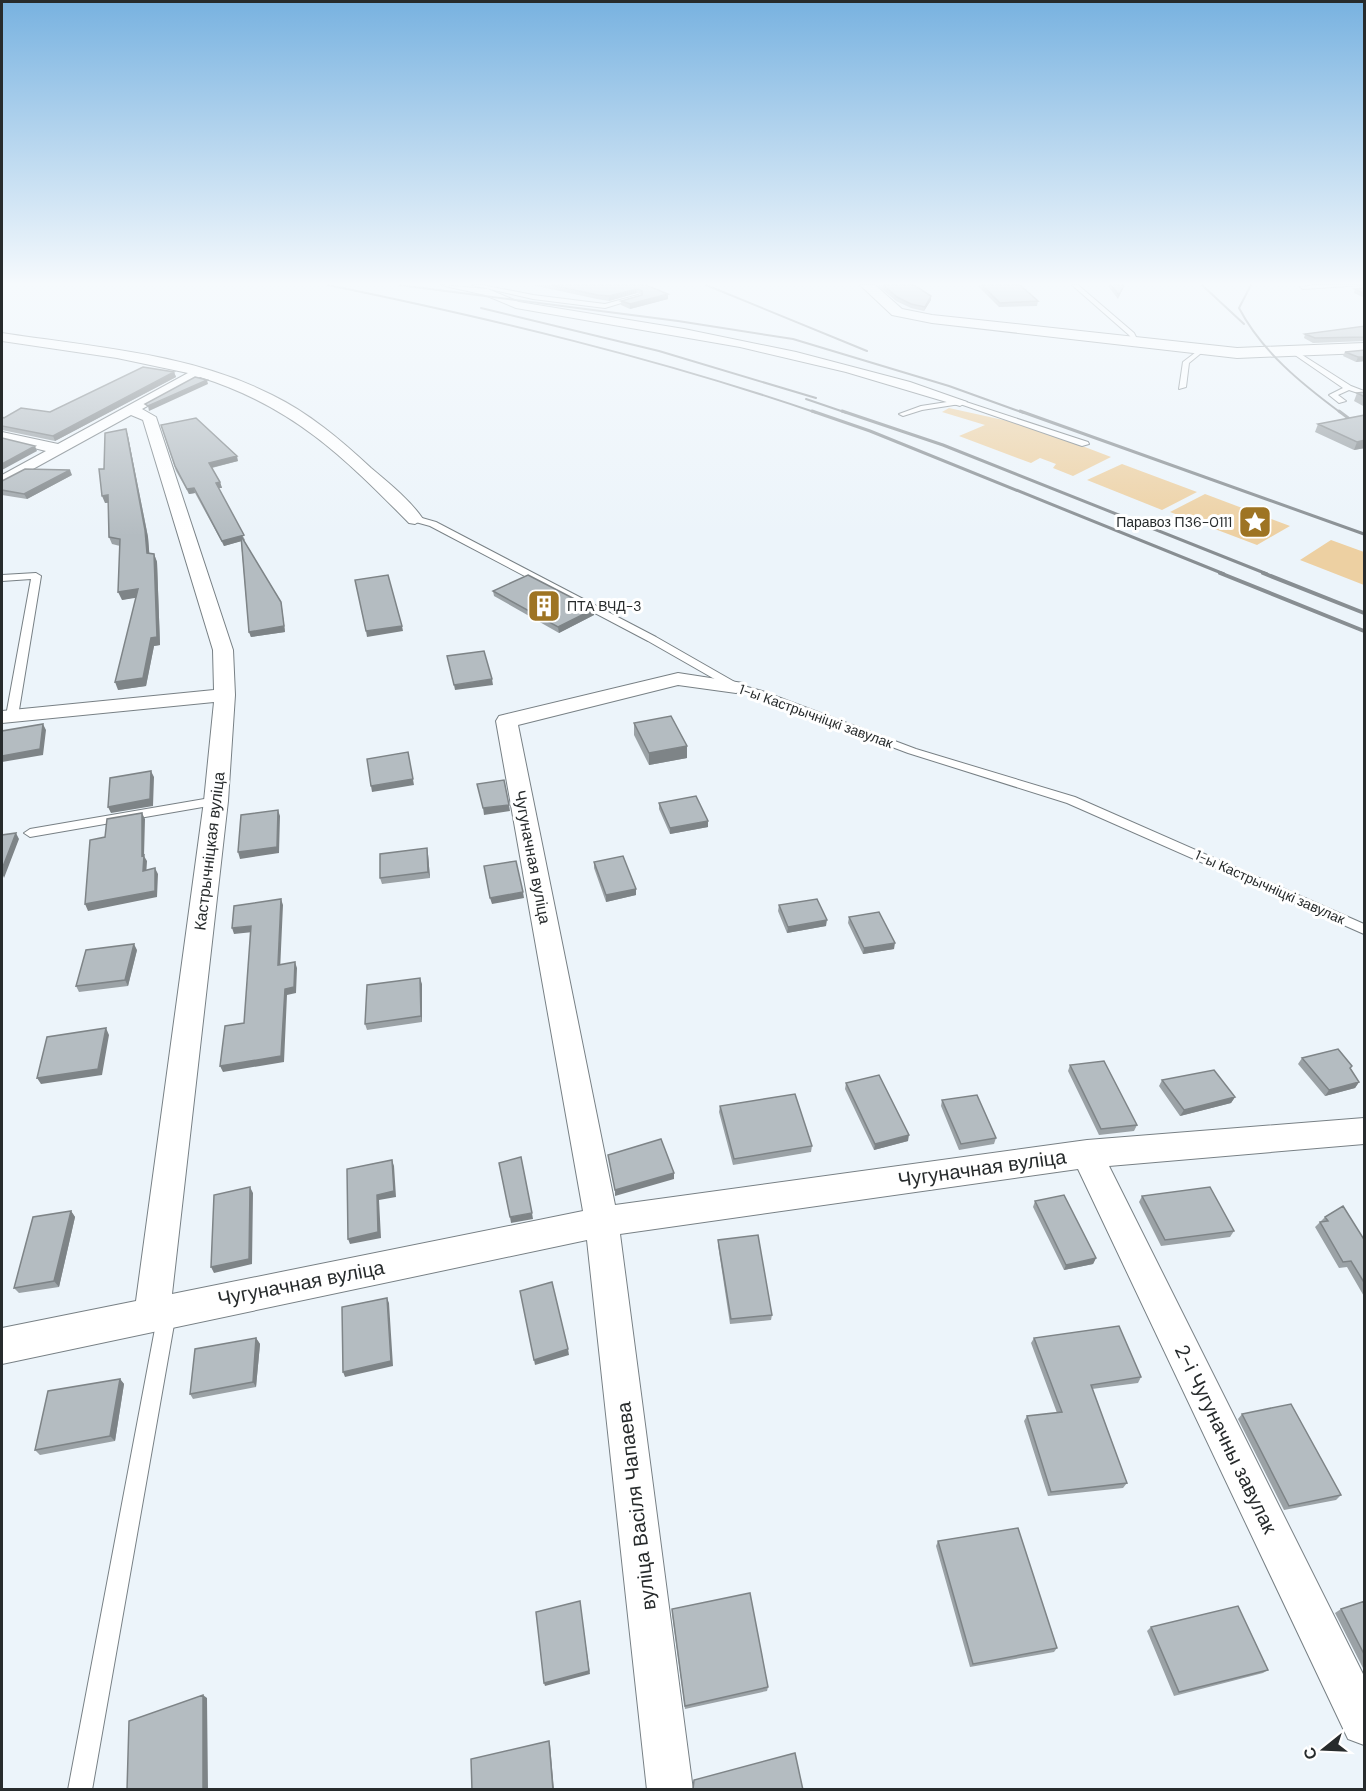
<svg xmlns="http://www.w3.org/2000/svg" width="1366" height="1791" font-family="'DM Sans',sans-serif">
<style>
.green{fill:#edd0a2}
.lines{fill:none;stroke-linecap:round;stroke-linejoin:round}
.service-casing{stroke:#788085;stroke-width:2}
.minor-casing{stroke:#788085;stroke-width:2}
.tertiary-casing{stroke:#788085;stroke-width:2}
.service{fill:#fff;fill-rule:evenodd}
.minor{fill:#fff;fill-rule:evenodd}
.tertiary{fill:#fff;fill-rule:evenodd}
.rail-far2{stroke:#888e92;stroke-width:2}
.rail-far1{stroke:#888e92;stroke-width:3}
.rail{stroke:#888e92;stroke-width:4}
.wall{fill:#9ba2a6}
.shaded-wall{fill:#7e8487}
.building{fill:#b4bcc1;stroke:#7e8487;stroke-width:1.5}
.labels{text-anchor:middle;stroke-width:6;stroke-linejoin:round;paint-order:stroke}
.far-poi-label{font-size:14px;fill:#272b2c;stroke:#fff;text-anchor:end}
.far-street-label{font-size:14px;fill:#272b2c;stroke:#fff}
.street-label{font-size:16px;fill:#272b2c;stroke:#fff}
.near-street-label{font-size:20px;fill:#272b2c;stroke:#fff}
</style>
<rect width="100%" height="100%" fill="#ecf4fa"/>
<path class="green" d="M949,408L1030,426L1111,457L1073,476L1053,468L1056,464L1040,458L1031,463L959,436L985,425L942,412Z
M1122,464L1197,492L1162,510L1087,480Z
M1205,494L1290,526L1257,545L1170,512Z
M1331,540L1364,552V585L1300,560Z"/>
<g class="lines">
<defs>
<path id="service" d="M472,285H482L533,295L605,304L638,295L641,297L605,308L533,299Z
M1072,285H1078L1134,333L1139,343H1135L1129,335Z
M1362,285L1303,289L1300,287L1316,285Z
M1200,349L1205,350L1189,363L1186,387L1179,389L1183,362Z
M1292,351H1296L1351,386L1364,391V395L1349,390L1338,395L1346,401L1339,403L1329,395L1343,388L1292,353Z
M960,400L1088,442L1089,444L1082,446L960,404L922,410L903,416L899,414L921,406Z
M415,516L436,522L656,637L740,685L762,691L916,749L1075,797L1364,924V934L1067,803L908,753L754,695L732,689L648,641L430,526L412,521V517Z
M36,573L41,576L18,716L12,719L6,716L31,579L2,581V575Z
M216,797L222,801L220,804L30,837L24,833L30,829Z
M167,1304L174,1307L176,1313L92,1790H68L158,1313L160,1307Z"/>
<path id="minor" d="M441,285L488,289L519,302L684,329L796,352L910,382L967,402L960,406L846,372L740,347L516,308L485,295Z
M2,333C92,347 190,353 272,395C309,413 341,440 371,468C389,483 410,500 423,519L415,524L409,523C343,456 292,406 200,377L142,409L156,417L233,650L235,695L228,801L172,1294L583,1211L496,721L499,716L678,673L743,683L746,687L743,691L736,693L678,685L518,725L615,1205L1087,1140L1364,1118V1144L1109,1166L1364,1676V1745L1348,1739L1078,1169L620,1234L693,1790H647L587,1240L2,1364V1328L136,1301L204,801L214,702L2,723V711L214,690L213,650L143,420L131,415L2,486V475L46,451L2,440V432L58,444L188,373L117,358L2,341Z"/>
<path id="tertiary" d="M860,285H875L902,309L932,315L1237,348L1364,343V353L1237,358L932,323L892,315Z"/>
</defs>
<use href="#service" class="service-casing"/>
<use href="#minor" class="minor-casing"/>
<use href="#tertiary" class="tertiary-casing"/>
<use href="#service" class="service"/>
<use href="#minor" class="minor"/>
<use href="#tertiary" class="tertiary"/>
<path class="rail-far2" d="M328,285C493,319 657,358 817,413
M399,285L678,321L793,339L949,386L1024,413
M706,285L867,351
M1202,285L1244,324
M1251,285L1239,308C1262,352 1302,384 1341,413
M481,308L659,351L816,398
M806,399L847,413"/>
<path class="rail-far1" d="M812,411L870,431L1224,574
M842,411L943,445L1267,574
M1020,411L1364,534
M1339,411L1364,430"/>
<path class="rail" d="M1220,573L1364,631
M1263,573L1364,613"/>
</g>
<path class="wall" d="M532,285H646L668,299L630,309L621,305V301L642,295L637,293L609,301L597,299Z
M877,285H914L931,296V300L924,311L911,308L896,301Z
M977,285H1020L1038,301L1037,306L999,307Z
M1107,285H1124L1118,299Z
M1365,288V298L1354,293L1355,289Z
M1365,326V341L1313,343L1304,338L1305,334Z
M1365,350V361L1356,362L1343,356L1345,352Z
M174,372L176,377L55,441L2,430V417L4,418L50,412Z
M1365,392V407L1354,401L1357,393Z
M1365,415V448L1354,450L1315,432L1318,424Z
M161,425L238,461L212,468L220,482L222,488H218L245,540L244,541L282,608L285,632L251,637L249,632L241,541L224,546L195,493L189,494L176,471Z
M126,429L128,436L148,537L149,553L154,554L157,562L160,645L154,646L146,686L118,690L136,597L122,600L120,546L112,544L109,537V503H105L104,469Z
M72,475L27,499L2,495V481Z
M493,591L594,615L559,633L494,596Z
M634,723L687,758L649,765L634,735Z
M659,803L708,827L670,834L659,809Z
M428,854L430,878L382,884L380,878Z
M594,862L636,889V895L606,902L594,868Z
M779,905L826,926L787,933L778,911Z
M849,917L894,949L863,954L848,923Z
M137,950L128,986L79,992L76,986Z
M422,984V1022L367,1030L365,1024Z
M1302,1058L1352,1066L1350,1069L1359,1082L1355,1088L1325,1096L1298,1064Z
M1070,1065L1137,1125L1134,1131L1099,1135L1068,1071Z
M1162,1080L1235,1097L1231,1103L1180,1116L1159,1086Z
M846,1083L908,1141L874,1150L845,1089Z
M942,1100L996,1138L994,1144L959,1150L941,1106Z
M720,1106L812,1146L811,1152L733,1165L719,1112Z
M1142,1196L1234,1231L1230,1237L1161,1246L1139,1202Z
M1035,1201L1096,1258L1093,1264L1064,1270L1033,1207Z
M71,1211L75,1217L59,1287L19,1293L14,1288Z
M1325,1217L1365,1241V1298L1347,1267L1339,1268L1315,1227Z
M718,1240L772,1315L771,1320L730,1324L718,1245Z
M256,1338L260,1344L256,1387L193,1399L190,1394Z
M1034,1338L1141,1377L1138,1383L1092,1389L1127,1483L1123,1488L1048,1496L1024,1421L1027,1416L1057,1413L1031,1343Z
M120,1379L124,1384L115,1441L40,1455L35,1450Z
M1242,1414L1341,1495L1336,1500L1284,1510L1238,1419Z
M938,1541L1057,1648L1054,1652L970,1667L936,1546Z
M1365,1601V1672L1335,1613L1341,1609Z
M672,1613L768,1687L767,1691L685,1709Z
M1151,1627L1268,1670L1263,1673L1174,1696L1147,1631Z"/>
<path class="shaded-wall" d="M637,289V293L609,301V296Z
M668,294V299L630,309V304Z
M931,296V300L924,311L925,307Z
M1358,357H1365V361L1356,362Z
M174,372L176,377L55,441L53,436Z
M207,380L208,384L149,411L148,406Z
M126,429L128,436L148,537L150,561L147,553Z
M1365,440V448L1354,450L1357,442Z
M35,446L37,451L2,470V464Z
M237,456L238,461L210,468L209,463Z
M70,470L72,475L27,499L24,494Z
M220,482L222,488H217L216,483Z
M194,488L195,493L189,494L187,489Z
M108,495L111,502L105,503L102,496Z
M241,536L242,541L224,546L222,541Z
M154,554L157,562L160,645L154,646L146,686L118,690L115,682Z
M138,589L141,597L122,600L118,592Z
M281,602L285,632L251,637L249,632Z
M594,609V615L559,633L558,627Z
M402,626L403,631L367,637L366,631Z
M492,679L493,685L455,690L454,685Z
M43,724L46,730L43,755L2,762V756Z
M687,746V758L649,765V753Z
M408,752L414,785L372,792L371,786Z
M151,771L154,777L153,806L111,813L108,807Z
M509,805L510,811L484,815L483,808Z
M278,810L280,816L279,853L240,859L238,852Z
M142,813L145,819L144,856L147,861L146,877L143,871L142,856Z
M708,821V827L670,834V828Z
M16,833L19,839L4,878L2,873V869Z
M427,848L428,854L430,878L428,872Z
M155,868L158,874L157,897L88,911L85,904Z
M636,889V895L606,902V895Z
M523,892L524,898L492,904L490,898Z
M281,899L283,905L280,971L278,965Z
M827,920L826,926L787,933L788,927Z
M251,926L253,932L234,934L232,928Z
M895,943L894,949L863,954L864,948Z
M134,944L137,950L128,986L125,980Z
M295,962L297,968L296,993L287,995L284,1062L223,1072L220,1066L285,989Z
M420,978L422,984V1022L421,1016Z
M106,1028L109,1035L102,1075L41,1084L37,1078Z
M1359,1082L1355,1088L1325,1096L1329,1090Z
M1235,1097L1231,1103L1180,1116L1184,1110Z
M909,1135L908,1141L874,1150L875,1144Z
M392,1160L394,1166L396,1197L379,1200L381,1238L350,1244L348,1239L377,1195Z
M674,1173V1179L615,1196V1190Z
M250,1187L253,1193L252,1264L214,1273L211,1267Z
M71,1211L75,1217L59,1287L54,1281Z
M532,1213L533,1219L511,1223L510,1217Z
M1096,1258L1093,1264L1064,1270L1066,1265Z
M387,1298L389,1303L393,1366L345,1377L343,1372Z
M256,1338L260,1344L256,1387L253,1382Z
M568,1349L569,1355L535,1365L534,1360Z
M120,1379L124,1384L115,1441L110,1436Z
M580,1605L590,1674L545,1686L544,1683Z
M203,1695L207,1698L208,1790H203Z
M549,1741L550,1744L554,1790H553Z"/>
<path class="building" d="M551,285H646L668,294L630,304L621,301L642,295V291L637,289L609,296L597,295Z
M883,285H914L931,296L925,307L911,304L897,297Z
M982,285H1020L1038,301L1000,303Z
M1111,285H1124L1119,295Z
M1365,288V294L1355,289Z
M1365,326V337L1315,338L1305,334Z
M1365,350V357H1358L1345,352Z
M143,367L174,372L53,436L2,426V417L4,418L21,408L50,412Z
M195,377L207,380L148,406L145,404Z
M1365,392V397L1357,393Z
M1365,415V440L1357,442L1318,424Z
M196,418L237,456L209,463L220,482L216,483L244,535L241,536L281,602L284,626L249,632L241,536L222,541L194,488L187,489L175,466L161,425Z
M126,429L145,530L147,553L154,554L157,637L151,638L143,678L115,682L138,589L118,592L120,539L109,537L108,495L102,496L99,469H104L105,433Z
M2,438L35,446L2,464Z
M25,469L70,470L24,494L2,490V481Z
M388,575L402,626L366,631L355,580Z
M528,575L594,609L558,627L493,591Z
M484,651L492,679L454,685L447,656Z
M671,716L687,746L649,753L634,723Z
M43,724L40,749L2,756V731Z
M408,752L413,779L371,786L367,759Z
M151,771L150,799L108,807L110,778Z
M504,780L509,805L483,808L477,784Z
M696,796L708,821L670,828L659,803Z
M278,810L277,847L238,852L241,815Z
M142,813V856L144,855L143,871L155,868V891L85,904L90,840L105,837L107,819Z
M16,833L2,869V835Z
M427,848L428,872L380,878V854Z
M623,856L636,889L606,895L594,862Z
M516,861L523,892L490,898L484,866Z
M281,899L278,965L295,962L294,987L285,989L281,1056L220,1066L225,1026L244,1023L251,926L232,928L234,906Z
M817,899L827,920L788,927L779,905Z
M879,912L895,943L864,948L849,917Z
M134,944L125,980L76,986L86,950Z
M420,978L421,1016L365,1024L367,985Z
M106,1028L98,1069L37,1078L47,1037Z
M1338,1049L1352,1066L1350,1068L1359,1082L1329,1090L1302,1058Z
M1104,1061L1137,1125L1101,1129L1070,1065Z
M1214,1070L1235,1097L1184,1110L1162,1080Z
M879,1075L909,1135L875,1144L846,1083Z
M795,1094L812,1146L734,1159L720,1106Z
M977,1095L996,1138L961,1144L942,1100Z
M661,1139L674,1173L615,1190L608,1155Z
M521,1157L532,1213L510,1217L499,1163Z
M392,1160L394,1191L377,1195L378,1232L348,1239L347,1169Z
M250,1187L249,1259L211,1267L214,1195Z
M1210,1187L1234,1231L1165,1240L1142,1196Z
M1064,1195L1096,1258L1066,1265L1035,1201Z
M1343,1206L1365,1241V1284L1351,1261L1343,1262L1320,1222L1328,1221L1325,1217Z
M71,1211L54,1281L14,1288L33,1217Z
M758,1235L772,1315L731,1319L718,1240Z
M552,1282L568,1349L534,1360L520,1291Z
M387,1298L391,1361L343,1372L342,1307Z
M1119,1326L1141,1377L1091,1385L1127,1483L1051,1492L1027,1416L1062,1412L1034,1338Z
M256,1338L253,1382L190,1394L195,1349Z
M120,1379L110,1436L35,1450L48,1391Z
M1291,1404L1341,1495L1289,1506L1242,1414Z
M1018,1528L1057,1648L973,1664L938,1541Z
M750,1593L768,1687L685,1706L672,1609Z
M580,1601L589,1671L544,1683L536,1612Z
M1365,1601V1656L1341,1609Z
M1238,1606L1268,1670L1179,1692L1151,1627Z
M203,1695V1790H127L129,1721Z
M549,1741L553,1790H472L471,1759Z
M795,1753L803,1790H693L694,1780Z"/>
<linearGradient id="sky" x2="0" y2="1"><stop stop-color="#78b2e0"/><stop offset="0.53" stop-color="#f6fafd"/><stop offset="1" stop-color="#f6fafd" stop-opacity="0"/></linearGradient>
<rect width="1366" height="536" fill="url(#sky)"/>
<defs>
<symbol id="sight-square" viewBox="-11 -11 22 22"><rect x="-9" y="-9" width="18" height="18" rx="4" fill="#9e7423" stroke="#fff"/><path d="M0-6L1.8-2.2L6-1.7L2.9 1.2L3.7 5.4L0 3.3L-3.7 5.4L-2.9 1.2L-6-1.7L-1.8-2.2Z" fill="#fff"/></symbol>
<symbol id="building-square" viewBox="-11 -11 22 22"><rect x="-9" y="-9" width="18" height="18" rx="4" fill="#9e7423" stroke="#fff"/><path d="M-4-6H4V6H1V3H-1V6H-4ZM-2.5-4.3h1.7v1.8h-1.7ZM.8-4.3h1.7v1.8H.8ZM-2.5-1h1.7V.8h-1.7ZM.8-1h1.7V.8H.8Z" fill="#fff"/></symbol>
</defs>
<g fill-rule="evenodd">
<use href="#sight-square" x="1236" y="503" width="38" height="38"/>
<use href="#building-square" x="525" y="587" width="38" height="38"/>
</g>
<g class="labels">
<g class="far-poi-label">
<text x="1232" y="527">Паравоз П36-0111</text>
<text x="567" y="611" text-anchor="start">ПТА ВЧД-3</text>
</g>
<g class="far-street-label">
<text transform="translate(816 716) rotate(20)" y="5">1-ы Кастрычніцкі завулак</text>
<text transform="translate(1270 887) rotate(24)" y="5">1-ы Кастрычніцкі завулак</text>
</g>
<g class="street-label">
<text transform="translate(209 851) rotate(-83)" y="6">Кастрычніцкая вуліца</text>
<text transform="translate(533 857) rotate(79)" y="6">Чугуначная вуліца</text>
</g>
<g class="near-street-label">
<text transform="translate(982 1168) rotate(-8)" y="7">Чугуначная вуліца</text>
<text transform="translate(301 1283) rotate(-11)" y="7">Чугуначная вуліца</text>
<text transform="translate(1226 1439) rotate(64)" y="7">2-і Чугуначны завулак</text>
<text transform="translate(636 1506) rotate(-97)" y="7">вуліца Васіля Чапаева</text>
</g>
</g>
<rect width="1366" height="1791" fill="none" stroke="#272b2c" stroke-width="6"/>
<g transform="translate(1324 1749) rotate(252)" stroke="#ffffff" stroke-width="4.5" paint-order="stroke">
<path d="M0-4.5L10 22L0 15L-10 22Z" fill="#272b2c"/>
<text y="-9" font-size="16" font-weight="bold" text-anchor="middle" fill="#272b2c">С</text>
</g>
</svg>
